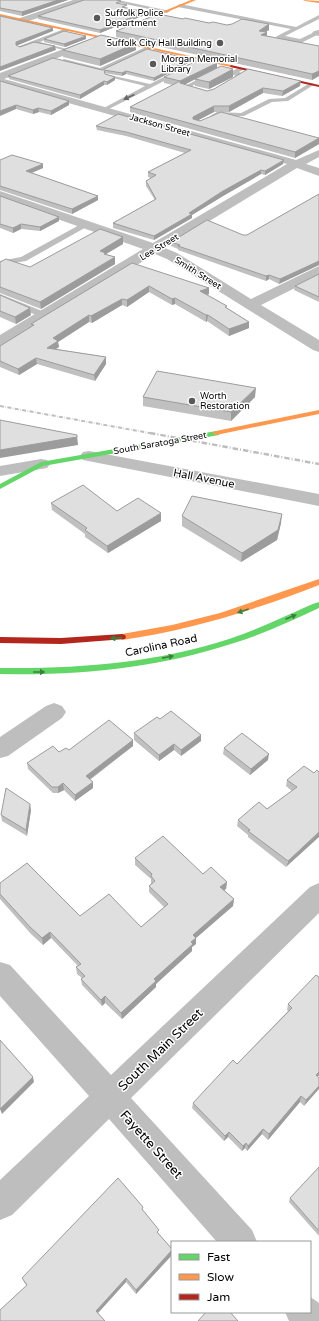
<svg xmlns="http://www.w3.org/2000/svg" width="319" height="1321" font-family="'Varela Round',sans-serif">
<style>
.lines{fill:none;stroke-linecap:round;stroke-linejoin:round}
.lane{fill:#bebebe;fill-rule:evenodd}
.street{fill:#bebebe;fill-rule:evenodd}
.fast{fill:#63d668;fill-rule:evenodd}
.slow{fill:#ff974d;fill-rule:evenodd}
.jam{fill:#b3261e;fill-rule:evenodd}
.rail-far1{stroke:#bebebe;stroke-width:2;stroke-dasharray:4 1.5 0.5 1.5;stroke-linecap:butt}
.rail{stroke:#bebebe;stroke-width:2.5;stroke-dasharray:5.5 2 1 2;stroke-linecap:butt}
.wall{fill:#c0c0c0}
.shaded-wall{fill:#9c9c9c}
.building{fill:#dfdfdf;stroke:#9c9c9c}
.oneway{fill:#686868}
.oneway2{fill:#3b803e}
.poi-dot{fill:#595959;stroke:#fff;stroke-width:1.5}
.labels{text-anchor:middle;stroke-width:3;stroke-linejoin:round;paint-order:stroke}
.far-poi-label{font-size:9px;fill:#000;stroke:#fff;text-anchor:start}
.far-street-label{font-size:9px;fill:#000;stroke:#fff}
.street-label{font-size:11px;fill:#000;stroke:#fff}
.near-street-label{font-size:13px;fill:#000;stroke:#fff}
</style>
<rect width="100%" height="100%" fill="#fff"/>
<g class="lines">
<path class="lane" d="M107,0H118L170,11L167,13Z
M180,4L296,27L319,15V19L285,36L300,39L319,30V34L301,43L279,39L276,37L277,36L291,29L178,7L177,6Z
M64,29L69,30L40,42L71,50V52L36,43L20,49L17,47Z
M148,46L151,48L150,49L101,72L61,61L64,59L100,68Z
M220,68L232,71L239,68H243V70L239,72L246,75L232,83L229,81L237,76L221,72L190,87L199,90V92L181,88Z
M178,70L180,71V73L105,111L100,110L145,86L105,76V74L150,84Z
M310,83L315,84L288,101L272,102L244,116H218L213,118L210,116L217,112L241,113L269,99L285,98Z
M83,223H89L90,225L26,261L0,265V261L21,257Z
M0,294L47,313L48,315L44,318L41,317L0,300Z"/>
<path class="street" d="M73,0H85L84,2L26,22H20L19,20L20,18Z
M319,30V36L314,35L312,33L314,31Z
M90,39L95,42L93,44L4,79L296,160L319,150V157L306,164L319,168V176L297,168L165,248L177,253L251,299L319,266V276L261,305L319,340V352L313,350L167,259L155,254L5,345L0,347V335L143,249L0,199V191L153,243L287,164L0,84V73Z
M89,451L319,494V506L83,460L80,456L83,452Z
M41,459L47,460L50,464L47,468L0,476V466Z
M54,703L62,706L66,712L62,718L8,756L0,758V737L46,706Z
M319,883V913L131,1098L252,1230L257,1242H217L109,1119L12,1215L0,1220V1180L89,1096L0,996V962L10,965L111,1075L310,887Z
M310,1297L315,1300L319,1303V1321H289L285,1312H310Z"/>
<path class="fast" d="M216,431L220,433L219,435L43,466L0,489V484L41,462Z
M319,602V608C291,621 263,634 234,643C158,668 80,676 0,674V668C77,669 155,663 229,639C249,632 269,624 288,615C298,611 308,605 319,602Z"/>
<path class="slow" d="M191,0H196L133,26L130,25Z
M303,0L319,1V3L305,1Z
M0,14L231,65L233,66L231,67L0,16Z
M319,410V414L216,435L212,433L216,431Z
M319,579V585C255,610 190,630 122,640L118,637L122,634L172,625L220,613Z"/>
<path class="jam" d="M231,65L319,85V87L230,67Z
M122,634L125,635L126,637L125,639L61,644L0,643V637L61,638Z"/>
<path class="rail-far1" d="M0,406L155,434"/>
<path class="rail" d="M150,433L319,464"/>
</g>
<path class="wall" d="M0,0H68L22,16L0,11Z
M121,4L127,8L145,15L100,33L38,19V16Z
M183,19L209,23L227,25L269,24V30L265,32L267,36L319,46V76L312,80L116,37V31Z
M86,36V39L65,47L44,42V39Z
M63,50H136L100,66L63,57Z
M190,59V62L154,81L126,74L122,76L104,73L105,74L115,77V80L107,85H104L80,99L9,79L8,76L102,70Z
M217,63V68L196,78L233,77L209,89L195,86V79L184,85L207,91L300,86L282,96L263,93L229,112H214L198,120L319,144L295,158L130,112V107L173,85L164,83V77Z
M0,81L69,101V105L51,115L39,112L33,114L16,109Z
M96,126L283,164L265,175L261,174L223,196L192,215V218L154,240L113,228V223L155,200L146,186V181L151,178L148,177V172L185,153L126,136L97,130Z
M0,160L43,164V168L32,173L98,196V200L72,214L0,190Z
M319,194V265L279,284L269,279L266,281L178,250V249L171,246V242L243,235H247Z
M0,196L59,221L40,231L21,229L13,233L0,228Z
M123,237V244L106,254L115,257V264L41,309L0,293V262L30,267Z
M132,263L209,294L207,295L249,322V328L229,336L207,321L206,322L175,304L172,305L149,292L127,307L122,305L92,323L89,322L58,342L59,347L56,349L106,357V364L95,381L37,364L19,375L0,367V346L31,327V324Z
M319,274V302L294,290L295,286Z
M0,295L31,315L16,324L0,317Z
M143,397H255L231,421L143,406Z
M51,503L117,511L161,521L108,553L85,537V534L52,510Z
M182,516L281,523L277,540L241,562L182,526Z
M160,719L201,735V741L181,756L174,750L159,761L134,740V733Z
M133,740V746L90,780L93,788L75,801L64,790L58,793H53L28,769L27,763L59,752Z
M224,748L268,760L250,775L223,754Z
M314,773L286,867L248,837V835L237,826L238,820L267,809L292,791L286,786L287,780Z
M31,810L27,836L2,821L1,815Z
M135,858L203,874L227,882L226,889L224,890L234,899L233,906L196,938V944L192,947V951L156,984V987L122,1019L105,1003L102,1006L82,985L81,979L82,978L77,974L76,967L78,966L51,938L43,945L31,934L0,899V883L80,916L141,927L164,907L149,892V886L151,884V879L135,865Z
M319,977V1075L318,1077L304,1106L300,1102L268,1140L262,1134L247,1151L245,1148L242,1151L228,1137L224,1141L192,1108L193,1103L237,1064L288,1011L287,1010L288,1004Z
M319,1167V1236L289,1202L290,1198Z
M143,1211L159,1234L172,1249V1255L136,1294L126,1282L98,1313L26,1285L24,1282L22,1278Z"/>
<path class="shaded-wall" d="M58,0H68L22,16V12Z
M145,12V15L100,33V30Z
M269,24V30L259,36V31Z
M53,28V31L16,46V48V42Z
M267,32V37L261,35Z
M86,36V39L65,47L64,44Z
M136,43V50L100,66V59Z
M55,46L56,50L0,71V67Z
M190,59V62L154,81V78Z
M217,63V68L180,87V81Z
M233,69V77L209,89V82Z
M126,71V74L122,76V73Z
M319,71V76L312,80V74Z
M115,77V80L107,85V82Z
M104,81V85L80,99V95Z
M301,81L300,86L282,96L283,91Z
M263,88V93L229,112V106Z
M69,101V105L51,115V111Z
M16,105V109L0,116V111Z
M214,106V112L193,123V125V117Z
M38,108L39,112L33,114V110Z
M319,138V144L295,158V152Z
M284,160L283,164L265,175V171Z
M43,164V168L26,175V171Z
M261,170V174L223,196L192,215V218L154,240V236L189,213L223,191Z
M98,196V200L72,214V209Z
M59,217V221L40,231V227Z
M21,224V229L13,233V228Z
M123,237V244L106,254V259L100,251Z
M115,257V264L41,309L40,302Z
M319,261V265L279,284L280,279Z
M269,275V279L266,281V276Z
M149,286V292L127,307V300Z
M209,288V294L200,297V291Z
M175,298V304L172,305V299Z
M122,299V305L92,323L91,316Z
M30,308L31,315L16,324L15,317Z
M89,315V322L58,342L59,347L48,354L47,348L53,338Z
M206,315H208L207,321L206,322Z
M249,322V328L229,336V329Z
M106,357V364L95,381L94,375Z
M36,358L37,364L19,375L18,369Z
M256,388L255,397L231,421V412Z
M77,435L78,445L0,458V450Z
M161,513V521L108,553L107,546Z
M282,514L281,523L277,540L241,562L242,553Z
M201,735V741L181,756V750Z
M133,740V746L86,782V776Z
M174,744V750L159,761V755Z
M269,754L268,760L250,775L251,769Z
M93,782V788L75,801V795Z
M63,783L64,790L58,793V787Z
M30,804L31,810L27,836L26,830Z
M319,832V837L286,867L288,861Z
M227,882L226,889L220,893V887Z
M234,899L233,906L196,938V944L192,947V951L156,984V987L122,1019L121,1013L154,979L191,942L193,935Z
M50,932L51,938L43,945L42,938Z
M105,996V1003L102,1006L101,1000Z
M319,1072V1075L314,1081L316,1075Z
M33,1077L34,1082L2,1114L0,1109Z
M319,1086V1089L304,1106L306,1100Z
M301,1096L300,1102L268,1140L269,1134Z
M263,1129L262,1134L247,1151L248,1146Z
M229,1132L228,1137L224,1141L225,1136Z
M246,1143L245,1148L242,1151L243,1146Z
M172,1250V1255L136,1294V1290Z
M126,1278V1282L97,1314L96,1311Z"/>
<path class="building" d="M0,0H58L22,12L0,8Z
M84,0H116L121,1L116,3L127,5L122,7L145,12L100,30L38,16Z
M158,14L183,19L185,18L209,23L213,22L227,25L232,24L242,19L269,24L259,31L267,32L261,35L319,46V71L312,74L116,31Z
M0,16L53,28L16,42V45L20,47L34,42L55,46L0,67Z
M64,31L86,36L64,44L44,39Z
M101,35L136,43L100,59L63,50Z
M147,49L190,59L154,78L126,71L122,73L104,70L105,74L115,77L107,82L104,81L80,95L8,76L53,58L102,70Z
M200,59L217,63L180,81V83L207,91L214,89L248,69L301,81L283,91L263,88L229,106H214L193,117V119L200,121L221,112L319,138L295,152L130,107L180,81L164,77Z
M221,66L233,69L209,82L195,79Z
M0,81L69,101L51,111L38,108L33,110L16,105L0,111Z
M118,114L284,160L265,171L261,170L223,191L189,213L192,214L154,236L113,223L156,199L146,181L156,175L148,172L191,150L126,132L96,126Z
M12,155L43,164L26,171L98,196L72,209L0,186V160Z
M319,194V261L280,279L269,275L266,276L178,246L180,245L171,242L207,220L243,235H247Z
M0,196L59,217L40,227L21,224L13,228L0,224Z
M100,229L123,237L100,251L106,253L104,254L115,257L40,302L0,287V262L6,259L30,267Z
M132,263L209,288L200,291L227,306L225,307L249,322L229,329L208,315H206L175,298L172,299L149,286L127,300L122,299L91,316L89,315L53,338L58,341L47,348L106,357L94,375L36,358L18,369L0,361V346L34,325L31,324Z
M319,274V297L295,286Z
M0,295L30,308L15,317L0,311Z
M157,371L256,388L231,412L143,397Z
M0,420L77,435V437L0,450Z
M83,485L117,511L138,498L161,513L107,546L85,530L87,528L51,503Z
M192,496L282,514L278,530L242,553L182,516Z
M171,711L201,735L181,750L174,744L159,755L134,733L157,717L160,719Z
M109,720L133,740L86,776L93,782L75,795L63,783L58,787H52L27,763L53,746L59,752L66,748L69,750Z
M242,733L269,754L251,769L224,748Z
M304,766L314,773L317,770L319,772V832L288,861L248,831L250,830L238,820L259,802L267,809L297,787L287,780Z
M6,788L30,804L26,830L1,815Z
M163,836L203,874L211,867L227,882L220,887L234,899L193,935L196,938L191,942L193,944L154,979L156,981L121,1013L105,996L101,1000L81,979L85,976L76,967L81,964L50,932L42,938L30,927L0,894V883L27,863L80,916L109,894L141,927L168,904L149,886L155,881L151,876L152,874L135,858Z
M316,975L319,977V1072L316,1075L319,1078V1086L306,1100L301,1096L269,1134L263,1129L248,1146L246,1143L243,1146L229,1132L225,1136L193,1103L233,1060L237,1064L292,1008L288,1004Z
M0,1040L33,1077L0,1109Z
M319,1167V1231L290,1198Z
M118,1178L143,1207L142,1209L159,1230L157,1232L172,1249V1250L136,1290L126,1278L96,1311L105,1321H0V1310L27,1285L22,1278Z
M206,1312H230L238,1321H198Z"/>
<defs><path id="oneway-solid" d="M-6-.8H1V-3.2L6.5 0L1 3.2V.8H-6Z"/></defs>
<use class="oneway" href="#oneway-solid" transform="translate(129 97) rotate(155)"/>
<g class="oneway2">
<use href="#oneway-solid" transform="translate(243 611) rotate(161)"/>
<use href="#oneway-solid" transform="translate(291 617) rotate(-23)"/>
<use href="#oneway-solid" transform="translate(116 638) rotate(174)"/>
<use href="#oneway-solid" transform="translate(168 657) rotate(-11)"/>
<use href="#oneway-solid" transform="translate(39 672)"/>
</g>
<g class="poi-dot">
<circle cx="97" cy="18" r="4"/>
<circle cx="220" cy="43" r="4"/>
<circle cx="153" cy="64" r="4"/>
<circle cx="192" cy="401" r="4"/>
</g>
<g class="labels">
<g class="far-poi-label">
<text x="105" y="16">Suffolk Police<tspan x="105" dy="10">Department</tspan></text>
<text x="212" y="46" text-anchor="end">Suffolk City Hall Building</text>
<text x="161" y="62">Morgan Memorial<tspan x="161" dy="10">Library</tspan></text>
<text x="200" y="399">Worth<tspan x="200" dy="10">Restoration</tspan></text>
</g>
<g class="far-street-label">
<text transform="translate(160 125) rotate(16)" y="3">Jackson Street</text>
<text transform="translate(159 247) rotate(-31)" y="3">Lee Street</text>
<text transform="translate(198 273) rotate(32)" y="3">Smith Street</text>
<text transform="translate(160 443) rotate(-10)" y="3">South Saratoga Street</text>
</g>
<g class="street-label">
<text transform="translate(204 478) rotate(11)" y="4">Hall Avenue</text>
<text transform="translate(161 645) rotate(-12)" y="4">Carolina Road</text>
</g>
<g class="near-street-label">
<text transform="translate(160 1049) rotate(-44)" y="5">South Main Street</text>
<text transform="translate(152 1144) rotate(48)" y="5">Fayette Street</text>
</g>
</g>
<rect x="171" y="1241" width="140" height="72" fill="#ffffff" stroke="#999999"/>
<rect x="179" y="1254" width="20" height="6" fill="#63d668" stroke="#999999"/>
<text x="207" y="1261" font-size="12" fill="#000000">Fast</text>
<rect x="179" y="1274" width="20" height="6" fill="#ff974d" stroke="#999999"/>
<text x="207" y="1281" font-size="12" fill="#000000">Slow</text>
<rect x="179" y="1294" width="20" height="6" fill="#b3261e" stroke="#999999"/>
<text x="207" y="1301" font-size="12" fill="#000000">Jam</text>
</svg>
